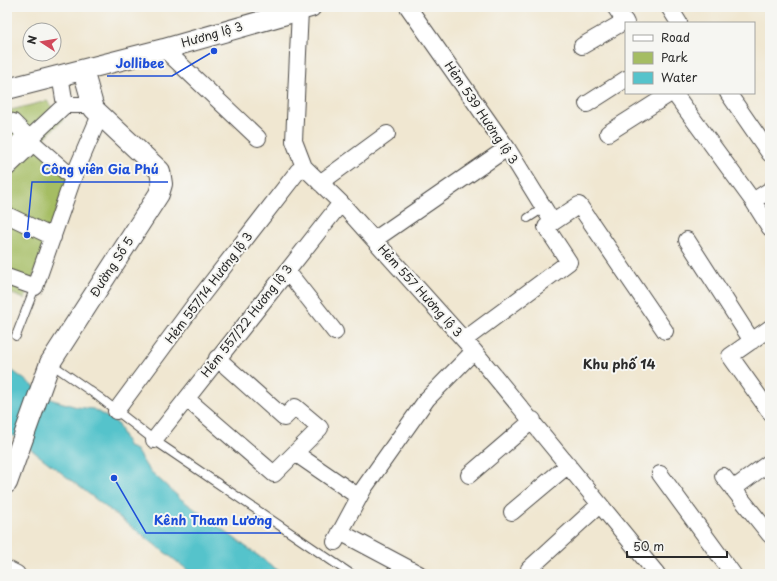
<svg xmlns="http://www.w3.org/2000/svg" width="777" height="581" font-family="'Playpen Sans',sans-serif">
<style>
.green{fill:#a5bd63;stroke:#687447}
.water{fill:#55c3cb;stroke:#40777b}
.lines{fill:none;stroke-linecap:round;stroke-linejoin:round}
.service-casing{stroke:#494744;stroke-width:10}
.minor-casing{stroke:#494744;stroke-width:18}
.tertiary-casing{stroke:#494744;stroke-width:22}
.service{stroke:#fff;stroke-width:8}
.minor{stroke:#fff;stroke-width:16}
.tertiary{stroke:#fff;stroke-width:20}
.labels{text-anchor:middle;stroke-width:4;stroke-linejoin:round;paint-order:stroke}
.street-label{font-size:12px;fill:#2b2b2b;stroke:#f6f6f2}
.neighbourhood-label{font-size:13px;font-weight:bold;fill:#2b2b2b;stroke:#f6f6f2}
.leader{fill:none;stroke:#1d4ed8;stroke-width:1.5}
.callout-dot{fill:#1d4ed8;stroke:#f6f6f2;stroke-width:1.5}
.callout-label{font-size:13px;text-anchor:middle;font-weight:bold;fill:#1d4ed8;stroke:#f6f6f2;stroke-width:4;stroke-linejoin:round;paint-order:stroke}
</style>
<rect width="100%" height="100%" fill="#f6f6f2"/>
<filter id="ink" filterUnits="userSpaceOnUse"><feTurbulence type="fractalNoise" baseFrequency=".025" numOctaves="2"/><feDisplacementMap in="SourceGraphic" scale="8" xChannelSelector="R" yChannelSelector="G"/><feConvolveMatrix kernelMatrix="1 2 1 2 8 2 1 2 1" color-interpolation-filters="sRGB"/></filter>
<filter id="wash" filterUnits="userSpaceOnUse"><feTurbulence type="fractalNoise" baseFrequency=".012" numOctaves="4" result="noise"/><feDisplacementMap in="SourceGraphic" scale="16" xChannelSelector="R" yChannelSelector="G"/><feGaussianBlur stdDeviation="0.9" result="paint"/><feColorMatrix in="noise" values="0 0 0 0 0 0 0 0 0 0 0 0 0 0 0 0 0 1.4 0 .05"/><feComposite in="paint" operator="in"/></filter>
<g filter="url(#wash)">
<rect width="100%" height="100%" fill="#f0e7d1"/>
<path class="green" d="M47,101L64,119L40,143L68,178L25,299L7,292V111Z"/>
<path class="water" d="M7,365L14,372L53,400L77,407L93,409L117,423L129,447L136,450L148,469L181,499L283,574H193L7,431Z"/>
</g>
<g filter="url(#ink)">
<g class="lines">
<defs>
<path id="service" d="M528,218L542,209
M16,336L35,287
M50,363L99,397L154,440L351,574"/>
<path id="minor" d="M408,7L507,148L552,221
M615,7L626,23
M669,7L679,23
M300,10L294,141L304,167L341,203L474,351L657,574
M582,46L625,21
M164,49L258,138
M60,75L65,105H92
M674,93L753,201L770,228
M728,93L770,154
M587,104L626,79
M7,121L13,122L26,135
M608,133L671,93
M33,143L73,178
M7,154L26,135L32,136L65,105
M7,168L27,149
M320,183L387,134
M753,201L770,190
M7,215L53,237
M374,240L507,148
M687,240L752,341
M287,271L335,332
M7,277L35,287L73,178L100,115
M770,328L730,356L770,412
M464,340L569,262L546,227L579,205L665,331
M187,399L274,474L320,428L295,407L284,418L217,358
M116,411L195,304L298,171L304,167
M154,440L341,203
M295,453L359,497
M660,474L733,574
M469,475L533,420
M723,476L770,535
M733,489L770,462
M512,512L568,465
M340,532L419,574
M335,542L364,488L427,399L474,351
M7,569L17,574
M529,569L599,505"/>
<path id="tertiary" d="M7,89L164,49L311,7
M7,483L50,363L159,194L162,184L160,171L94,109L83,70"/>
</defs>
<use href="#service" class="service-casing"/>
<use href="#minor" class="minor-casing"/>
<use href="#tertiary" class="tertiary-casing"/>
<use href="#service" class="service"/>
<use href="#minor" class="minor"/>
<use href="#tertiary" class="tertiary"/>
</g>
</g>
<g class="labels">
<g class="street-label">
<text transform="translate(212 35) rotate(-16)" y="4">Hương lộ 3</text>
<text transform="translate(481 113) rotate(56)" y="4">Hẻm 539 Hương lộ 3</text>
<text transform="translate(112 267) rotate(-57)" y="4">Đường Số 5</text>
<text transform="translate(209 288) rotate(-53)" y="4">Hẻm 557/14 Hương lộ 3</text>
<text transform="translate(420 291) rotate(48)" y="4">Hẻm 557 Hương lộ 3</text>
<text transform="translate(247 321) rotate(-52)" y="4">Hẻm 557/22 Hương lộ 3</text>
</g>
<g class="neighbourhood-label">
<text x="619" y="369">Khu phố 14</text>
</g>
</g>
<path class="leader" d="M214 51L172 76H107M27 235L32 182H168M114 478L146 533H281"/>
<g class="callout-dot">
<circle cx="214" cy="51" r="4"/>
<circle cx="27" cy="235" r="4"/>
<circle cx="114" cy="478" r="4"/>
</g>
<g class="callout-label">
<text x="140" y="68">Jollibee</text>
<text x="100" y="174">Công viên Gia Phú</text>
<text x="213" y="525">Kênh Tham Lương</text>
</g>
<rect width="777" height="581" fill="none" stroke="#f6f6f2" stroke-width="24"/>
<rect x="625" y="22" width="130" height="72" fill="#f6f6f2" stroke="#a5a5a2"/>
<rect x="633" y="35" width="20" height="6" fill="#ffffff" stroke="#a5a5a2"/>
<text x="661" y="42" font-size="12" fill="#2b2b2b">Road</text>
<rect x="633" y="52" width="20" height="12" fill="#a5bd63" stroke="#a5a5a2"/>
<text x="661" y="62" font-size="12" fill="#2b2b2b">Park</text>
<rect x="633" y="72" width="20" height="12" fill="#55c3cb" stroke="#a5a5a2"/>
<text x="661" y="82" font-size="12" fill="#2b2b2b">Water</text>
<g transform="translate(42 42) rotate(282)"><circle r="19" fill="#f6f6f2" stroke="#a5a5a2"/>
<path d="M0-3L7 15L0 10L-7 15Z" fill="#d1495b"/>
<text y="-6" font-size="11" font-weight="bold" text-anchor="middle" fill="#2b2b2b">N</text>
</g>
<path d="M627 551v6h100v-6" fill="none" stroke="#2b2b2b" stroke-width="2"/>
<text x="633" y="551" font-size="12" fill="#2b2b2b" stroke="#f6f6f2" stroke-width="3" paint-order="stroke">50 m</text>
</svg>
